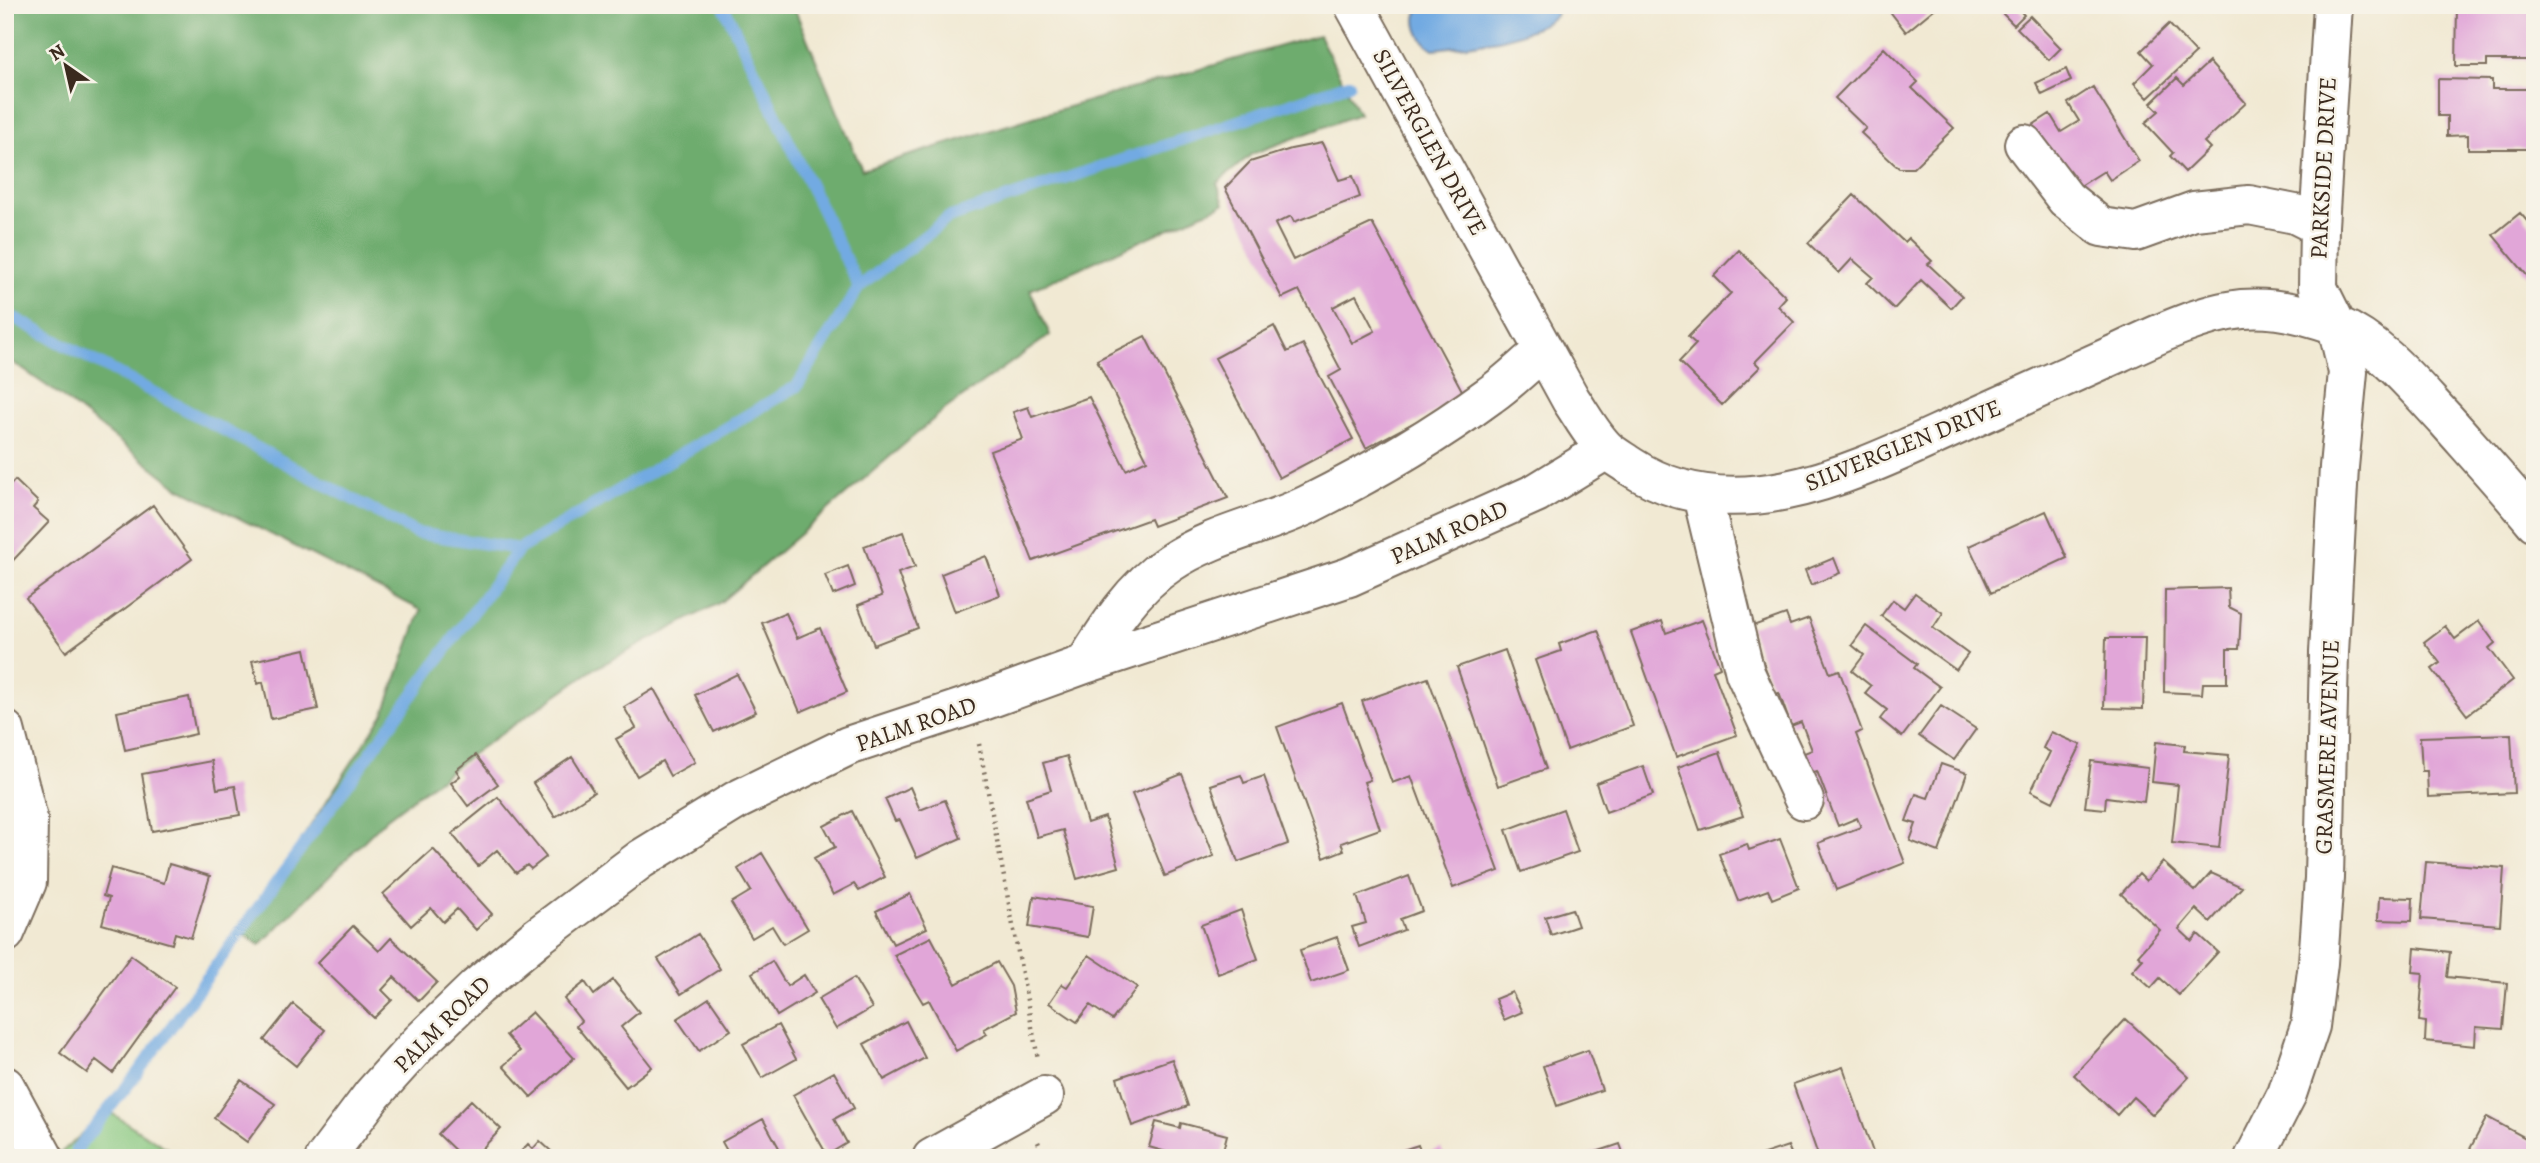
<svg xmlns="http://www.w3.org/2000/svg" width="2540" height="1163" font-family="Alegreya,serif">
<style>
.green{fill:#88c880;stroke:#62794f;stroke-width:2}
.forest{fill:#6eac6e;stroke:#546b46;stroke-width:2}
.water{fill:#72aae2;stroke:#566a80;stroke-width:2}
.lines{fill:none;stroke-linecap:round;stroke-linejoin:round}
.stream{stroke:#72aae2;stroke-width:12}
.building{fill:#e1a6d8;fill-rule:evenodd}
.minor-casing{stroke:#7b6d5d;stroke-width:42}
.path{stroke:#7b6d5d;stroke-width:4.5;stroke-dasharray:2 5;stroke-linecap:butt}
.minor{stroke:#fff;stroke-width:38}
.labels{text-anchor:middle;stroke-width:5;stroke-linejoin:round;paint-order:stroke}
.street-label{font-size:24px;fill:#3b2a1e;stroke:#f7f3e8}
</style>
<rect width="100%" height="100%" fill="#f7f3e8"/>
<filter id="ink" filterUnits="userSpaceOnUse"><feTurbulence type="fractalNoise" baseFrequency=".0143" numOctaves="2"/><feDisplacementMap in="SourceGraphic" scale="14" xChannelSelector="R" yChannelSelector="G"/><feConvolveMatrix kernelMatrix="1 2 1 2 8 2 1 2 1" color-interpolation-filters="sRGB"/></filter>
<filter id="wash" filterUnits="userSpaceOnUse"><feTurbulence type="fractalNoise" baseFrequency=".00686" numOctaves="4" result="noise"/><feDisplacementMap in="SourceGraphic" scale="28" xChannelSelector="R" yChannelSelector="G"/><feGaussianBlur stdDeviation="1.57" result="paint"/><feColorMatrix in="noise" values="0 0 0 0 0 0 0 0 0 0 0 0 0 0 0 0 0 1.4 0 .05"/><feComposite in="paint" operator="in"/></filter>
<g filter="url(#wash)">
<rect width="100%" height="100%" fill="#f1e9d3"/>
<path class="green" d="M108,1111L182,1158H55Z"/>
<path class="forest" d="M5,5H793L862,170L1047,113L1319,35L1359,114L1252,154L1217,183L1224,204L1030,290L1050,335L944,410L721,602L594,669L475,752L387,818L260,945L244,935L296,848L384,713L421,610L179,488L57,393L5,357Z"/>
<path class="water" d="M1419,5H1558L1556,16C1522,41 1474,44 1433,49C1418,39 1412,23 1419,5Z"/>
<g class="lines">
<path class="stream" d="M723,5L859,287
M5,313L416,533L519,549L797,386L859,287L948,218L1349,84
M76,1150L136,1075L519,549"/>
</g>
<g id="blocks">
<path class="building" d="M1885,5H1939L1906,32Z
M2010,5H2015L2024,15L2014,25L2002,13Z
M2457,5H2535V60H2487V66H2456Z
M2030,16L2061,48L2049,60L2017,28Z
M2169,24L2196,53L2148,98L2134,83L2153,64L2141,51Z
M1884,48L1918,82L1912,88L1954,128L1913,168H1899L1893,163L1861,133L1866,128L1835,98Z
M2209,62L2246,103L2204,142L2210,148L2185,172L2170,156L2173,153L2145,123L2159,111L2151,103L2177,78L2184,85Z
M2066,69L2071,81L2042,95L2036,83Z
M2438,79L2492,80V89H2535V149H2468V135L2447,136V116H2438Z
M2093,87L2139,161L2110,180L2104,171L2069,193L2028,128L2050,114L2061,132L2079,121L2068,103Z
M1322,143L1339,180L1353,176L1360,197L1294,222L1291,216L1275,224L1293,260L1372,223L1465,396L1366,448L1329,377L1341,370L1299,290L1282,298L1225,188L1250,162L1291,149ZM1356,295L1375,331L1352,343L1333,307Z
M1854,195L1904,242L1908,238L1932,261L1928,264L1962,296L1951,308L1921,280L1894,309L1867,283L1873,277L1852,259L1839,273L1808,243Z
M2520,213L2535,230V285L2493,235Z
M1739,250L1786,297L1778,306L1794,322L1755,362L1760,367L1722,405L1679,362L1696,344L1688,337L1731,293L1714,276Z
M1274,326L1287,352L1303,344L1353,439L1279,478L1215,358Z
M1145,336L1228,498L1153,526L1150,519L1033,561L990,451L1023,439L1013,412L1028,407L1032,417L1089,397L1126,470L1147,460L1097,360Z
M15,480L38,502L33,508L49,522L5,569V491Z
M153,505L192,559L66,652L26,598Z
M2046,511L2067,558L1991,593L1969,546Z
M903,532L915,567L898,573L918,628L874,645L858,605L882,596L864,546Z
M986,556L1000,595L955,612L941,574Z
M1834,558L1840,573L1811,585L1805,570Z
M848,566L855,586L833,595L825,575Z
M2228,588L2229,607L2241,613L2239,649H2227V683H2203L2202,694L2164,692L2165,590Z
M1915,593L1943,613L1933,628L1968,654L1956,670L1881,616L1893,600L1904,608Z
M786,613L797,638L820,628L847,692L800,712L762,623Z
M1786,614L1790,625L1809,618L1830,673L1839,670L1862,731L1856,734L1905,863L1836,890L1818,843L1861,827L1857,818L1838,826L1817,771L1811,773L1804,753L1812,750L1801,722L1791,726L1779,693L1775,694L1750,627Z
M1702,620L1720,667L1713,670L1737,735L1676,757L1631,632L1662,621L1666,633Z
M2479,621L2495,643L2489,648L2513,680L2467,715L2432,669L2440,663L2424,642L2445,626L2455,639Z
M1866,626L1917,664L1914,668L1940,687L1902,737L1880,719L1887,710L1865,693L1871,686L1852,671L1864,655L1852,645Z
M1598,630L1633,726L1567,750L1535,660L1561,651L1559,644Z
M2106,638H2145L2143,709L2104,708Z
M305,649L318,709L271,719L263,682L258,684L252,661Z
M1505,650L1546,769L1498,786L1457,667Z
M737,674L756,712L714,732L695,695Z
M1428,678L1499,871L1453,888L1411,776L1392,783L1362,701Z
M654,689L695,762L670,776L662,761L637,776L616,739L636,728L624,707Z
M189,697L196,734L125,750L117,712Z
M1342,703L1370,780L1364,782L1380,829L1341,843L1344,850L1324,858L1277,727Z
M1941,706L1976,729L1954,760L1919,736Z
M2051,732L2081,745L2053,802L2031,791L2050,752L2043,748Z
M2511,734L2514,793L2428,797L2427,771H2422L2420,737Z
M2156,742L2185,745L2184,751L2229,755L2219,848L2172,843L2178,785L2152,782Z
M1720,752L1743,816L1700,830L1678,767Z
M476,755L498,784L468,806L451,783L460,776L456,770Z
M1067,756L1087,823L1105,817L1119,867L1077,879L1063,830L1037,837L1026,798L1051,790L1043,763Z
M572,757L594,792L555,817L533,783Z
M212,761L217,789L235,786L240,815L152,831L142,774Z
M2091,761L2148,768L2144,802L2106,797L2105,809L2085,807Z
M1941,764L1967,773L1939,852L1910,841L1916,824L1906,821L1916,794L1928,798Z
M1643,766L1653,795L1606,812L1596,783Z
M1182,774L1214,856L1165,876L1132,794Z
M1241,775L1244,783L1264,776L1288,844L1238,862L1211,785Z
M2530,786H2535V818H2530Z
M910,787L920,810L945,800L961,838L917,858L900,820L895,821L885,799Z
M498,797L546,857L531,869L527,865L516,873L497,850L478,866L452,834Z
M1563,809L1578,852L1521,872L1506,830Z
M852,811L885,877L859,891L854,884L833,895L814,858L835,847L824,826Z
M1780,839L1799,888L1772,899L1768,890L1738,901L1719,854L1747,844L1749,850Z
M433,849L492,914L476,930L457,909L443,922L431,908L411,926L383,894Z
M762,853L808,929L783,944L772,926L752,938L731,903L751,891L738,869Z
M2163,862L2195,891L2211,873L2242,887L2210,922L2196,909L2179,929L2192,941L2198,934L2218,952L2179,995L2160,978L2151,988L2132,971L2143,959L2138,955L2160,930L2121,894L2139,874L2146,881Z
M2426,862L2504,868L2500,925L2421,919Z
M169,864L210,876L191,938L175,933L172,944L102,924L109,898L103,896L111,868L164,883Z
M1409,876L1422,911L1400,919L1404,930L1359,947L1352,927L1366,923L1357,896Z
M910,894L927,928L893,944L876,911Z
M1034,896L1093,906L1088,937L1029,927Z
M2379,897L2413,898L2412,921L2378,920Z
M1572,909L1578,926L1551,935L1545,917Z
M1241,910L1258,959L1218,974L1201,925Z
M353,926L379,951L391,938L437,982L419,1001L394,977L382,990L392,1000L374,1018L317,963Z
M698,934L720,969L681,994L658,959Z
M931,937L956,984L997,962L1011,986L1016,1012L984,1029L987,1034L956,1051L929,1000L923,1003L894,955Z
M1337,937L1349,970L1311,983L1300,950Z
M2415,948L2450,952L2447,977L2507,983L2503,1029L2476,1027L2475,1046L2425,1041L2426,1022L2419,1021L2423,973L2413,972Z
M131,955L175,987L113,1073L96,1060L87,1073L60,1053Z
M1089,955L1137,987L1112,1020L1090,1005L1077,1022L1049,1003L1062,984L1067,987Z
M772,961L787,986L804,975L815,993L777,1016L752,973Z
M854,978L872,1008L836,1029L818,999Z
M613,980L639,1012L621,1027L652,1067L626,1087L576,1026L581,1021L564,999L585,982L594,995Z
M1512,992L1522,1012L1504,1020L1495,999Z
M709,998L731,1030L699,1051L677,1019Z
M293,1004L325,1030L296,1066L264,1040Z
M532,1012L574,1058L531,1097L503,1066L520,1051L506,1035Z
M2126,1019L2189,1077L2153,1115L2133,1097L2117,1115L2074,1075Z
M906,1021L925,1058L884,1080L864,1044Z
M778,1025L796,1059L762,1078L743,1044Z
M1588,1050L1602,1090L1557,1106L1543,1066Z
M1172,1059L1188,1106L1132,1126L1117,1078Z
M1843,1067L1875,1158H1819L1793,1084Z
M834,1072L854,1108L834,1119L847,1143L827,1155L793,1095Z
M241,1080L275,1104L247,1142L214,1118Z
M471,1100L501,1129L473,1158H463L438,1134Z
M2487,1117L2535,1143V1158H2465Z
M763,1119L783,1155L778,1158H731L722,1142Z
M1156,1122L1180,1128L1181,1123L1227,1135L1221,1158H1187L1149,1147Z
M540,1141L551,1151L544,1158H515L528,1144L533,1149Z
M1620,1144L1625,1158H1581V1157Z
M1418,1145L1422,1155L1441,1148L1445,1158H1389L1388,1155Z
M1788,1146L1793,1158H1755V1157Z"/>
</g>
</g>
<g filter="url(#ink)">
<use href="#blocks" fill-opacity="0" stroke="#7b6d5d" stroke-width="2"/>
<g class="lines">
<defs>
<path id="minor" d="M1354,5L1571,400C1582,416 1593,437 1607,450C1614,456 1623,461 1630,466C1735,535 1860,469 1960,424C2014,400 2067,376 2120,352C2156,335 2202,313 2242,309C2274,306 2306,314 2336,325C2381,344 2413,385 2446,420C2476,454 2506,487 2535,522
M2024,144L2066,199L2101,227L2136,232L2194,211L2249,205L2295,214L2319,226
M1702,495L1745,673L1804,800
M1085,664C1108,627 1133,587 1170,563C1211,535 1263,526 1307,505C1371,473 1433,437 1490,395C1509,382 1525,365 1543,351
M5,730L28,819L27,882L5,933
M5,1086L44,1158
M325,1158L373,1094L420,1042L477,987L537,937L641,859L737,800L848,746L972,705L1085,664L1349,577L1536,493L1606,450
M932,1158L1044,1096
M2254,1158L2287,1094L2310,1026L2318,963L2324,878L2329,653L2339,467L2348,372L2337,326L2318,288L2319,226L2333,5"/>
</defs>
<use href="#minor" class="minor-casing"/>
<path class="path" d="M979,744L1038,1059
M1038,1142L1045,1158"/>
<use href="#minor" class="minor"/>
</g>
</g>
<g class="labels">
<g class="street-label">
<text transform="translate(1430 142) rotate(61)" y="8">SILVERGLEN DRIVE</text>
<text transform="translate(2323 168) rotate(-87)" y="8">PARKSIDE DRIVE</text>
<text transform="translate(1903 445) rotate(-22)" y="8">SILVERGLEN DRIVE</text>
<text transform="translate(1449 532) rotate(-24)" y="8">PALM ROAD</text>
<text transform="translate(916 724) rotate(-19)" y="8">PALM ROAD</text>
<text transform="translate(2327 747) rotate(-88)" y="8">GRASMERE AVENUE</text>
<text transform="translate(442 1024) rotate(-45)" y="8">PALM ROAD</text>
</g>
</g>
<rect width="2540" height="1163" fill="none" stroke="#f7f3e8" stroke-width="28"/>
<g transform="translate(66 66) rotate(326)" stroke="#f7f3e8" stroke-width="5" paint-order="stroke">
<path d="M0-5L12 26L0 18L-12 26Z" fill="#3b2a1e"/>
<text y="-10" font-size="19" font-weight="bold" text-anchor="middle" fill="#3b2a1e">N</text>
</g>
</svg>
